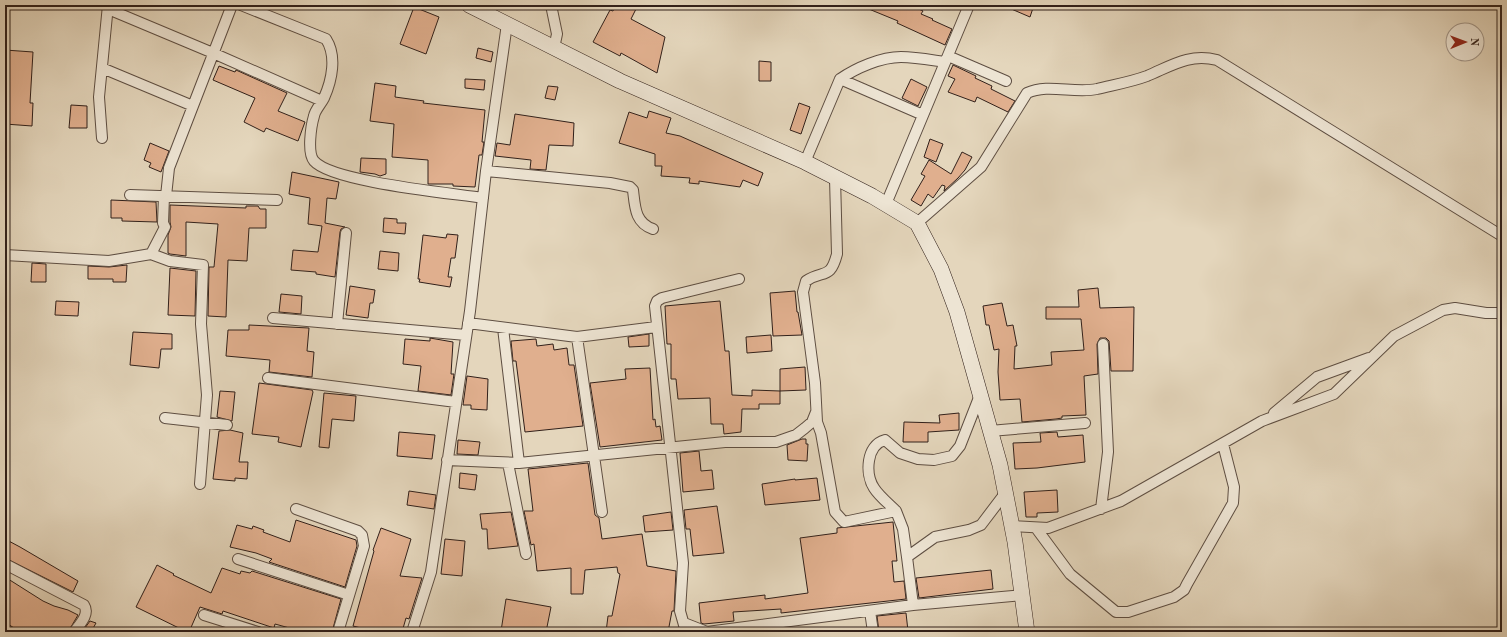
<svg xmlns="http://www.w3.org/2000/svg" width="1507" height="637" font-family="'Old Standard TT',serif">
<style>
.building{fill:#e0af8e;stroke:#31201a}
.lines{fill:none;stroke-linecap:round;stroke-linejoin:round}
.street-casing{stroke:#5e4e42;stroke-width:12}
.secondary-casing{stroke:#31201a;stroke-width:16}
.street{stroke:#ede4d3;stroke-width:10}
.secondary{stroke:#ede4d3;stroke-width:15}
</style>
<rect width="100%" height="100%" fill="#e4d6bc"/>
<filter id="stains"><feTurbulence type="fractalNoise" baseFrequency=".005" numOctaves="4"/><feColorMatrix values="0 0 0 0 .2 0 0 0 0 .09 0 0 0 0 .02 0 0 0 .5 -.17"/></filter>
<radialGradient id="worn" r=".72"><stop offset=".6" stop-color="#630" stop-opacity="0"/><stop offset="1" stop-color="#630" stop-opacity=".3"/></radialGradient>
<path class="building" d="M615,5H638L631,19L665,37L657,73L621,53L620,56L593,42L610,10L613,11Z
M859,5H910L923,11L921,14L933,19L932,20L952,29L945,45L897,23L898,21Z
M1002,5H1034L1030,17Z
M414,7L439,17L426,54L400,44Z
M478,48L493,52L491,62L476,58Z
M5,50L33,52L30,103H33L32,126L5,124Z
M759,61L771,62V81H759Z
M953,65L976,76L975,78L992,86L991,89L1015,101L1008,112L977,97L975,102L948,92L955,79L948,76Z
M219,66L235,72L236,70L287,93L278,111L305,122L298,141L266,128L264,132L244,122L255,98L213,80Z
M465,79L485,80L484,90L465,88Z
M911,79L927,87L918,106L902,98Z
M375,83L396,86L395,97L424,101L423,103L485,110L482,142H484L482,155H479L475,187L453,186V184H428V160L392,157L394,124L370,121Z
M548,86L558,87L555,100L545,98Z
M799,103L810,107L801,134L790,130Z
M71,105L87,106V128H69Z
M649,111L671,118L666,133L680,136L763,173L758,186L743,180L740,187L699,181V184L689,183L690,178L661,176L662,166H655V154L619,143L629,112L647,118Z
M515,114L574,123L573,146L549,145L546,170L530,169L531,160L495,156L497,143L510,145Z
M930,139L943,144L936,162L924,157Z
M150,143L169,151L161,172L149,167L151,163L144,160Z
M962,152L972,157L965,170L958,178L944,191L945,186L942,185L933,198L928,194L921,206L911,200L925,176L921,174L929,160L951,174Z
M361,158L386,159V174L380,176L375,174L360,172Z
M292,172L339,182L336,199L327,198L325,223L345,227L341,229L340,232L335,277L316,274V272L291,270L293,250L318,252L322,226L308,224L310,198L289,194Z
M111,200L156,202L157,222L122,221V218H111Z
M170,205L246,208V206H258L260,209H266V228H249L247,261L228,260L226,317L208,316L209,267H214L218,224L186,222V256L170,254L168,253V235L171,227L170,222Z
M384,218L397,219V223H406L405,234L383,232Z
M447,234L458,235L455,258H451L448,277H452L450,287L419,282L420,279H418L423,235L446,238Z
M380,251L399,253L398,271L378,269Z
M32,263L46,264V282H31Z
M127,265L126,282H113V279H88V266L109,267Z
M170,268L196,271L195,316L168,315Z
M350,286L375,290L373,303H370L368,318L346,315Z
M1098,288L1100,308L1134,307L1133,371H1111L1109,341L1106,338H1100L1097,344L1098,374L1084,376L1086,415L1062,416V418L1056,419L1022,422L1020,399L1000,400L998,372L999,349L994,350L989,325H986L983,306L1002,303L1007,326L1013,325L1017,346H1015L1014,369L1052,365L1051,352L1084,350L1081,319H1046V307H1079L1078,290Z
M795,291L797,312H798L802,335L773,336L770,293Z
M281,294L302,296L301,314L279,312Z
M56,301L79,302L78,316L55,315Z
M720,301L725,351H729L732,395L752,396V390L780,391V369L805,367L806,390L780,391V404H759V409H742L741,432L724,434L723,424H711L710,398L678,399L676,379H671V344H667L665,306Z
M249,325L309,328L307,351L314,352L312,377L269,372L270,360L226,356L228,330H249Z
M133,332L172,334V349H161L159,368L130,365Z
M649,334V346L629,347L628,337Z
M771,335L772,351L747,353L746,337Z
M430,338L453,342L451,374H454L451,395L418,391L421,366L403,364L405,339L430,341Z
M536,339L537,346L553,344L554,350L567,348L569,365H574L583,426L525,432L516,361H513L511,341Z
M650,368L653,420L655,419L656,427L660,426L662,440L600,447L590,383L626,379L625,369Z
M467,376L488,379L487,410L471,409V405H463Z
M259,383L312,390L313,392L301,447L278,442L279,437L252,434Z
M220,391L235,392L232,421L217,417Z
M324,393L356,396L354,421L332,419L329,448L319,447Z
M959,413V430L928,432V442H903L904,422L940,423L939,415Z
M230,430L243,433L239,462H248L247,479L235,478V481L213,479L219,431Z
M399,432L435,435L432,459L397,456Z
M1057,432L1058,437L1083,435L1085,462L1037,468L1015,469L1013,443L1041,442L1040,433Z
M802,439H806V444H808L807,461L788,460L787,445Z
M458,440L480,442L478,455L457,454Z
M699,451L701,471L712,470L714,489L683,492L680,453Z
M588,463L595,515L599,518L602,539L642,534L647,566L676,571L674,611H672L668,632H606L608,616H612L620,574L618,573L617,567L585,570L583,594H571V568L537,571L534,544L531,545L524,511H533L528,469Z
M460,473L477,475L475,490L459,488Z
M817,478L820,500L765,505L762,484L795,479V480Z
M1057,490L1058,512L1037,513V517H1026L1024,492Z
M409,491L436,495L434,509L407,505Z
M717,506L724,553L693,556L690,529H686L684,510Z
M511,512L518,546L488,549L487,529H482L480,514Z
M671,512L673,530L645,532L643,516Z
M296,520L356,540L357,546L345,587L269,562L272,559L256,553L230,547L237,525L252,529L253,526L264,530L263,532L290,542Z
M893,522L897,561H892L894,582L904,581L906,599L781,613V609L733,612L734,621L704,624L701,623L699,603L765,595V599L808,593L800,538L837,533V528Z
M381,528L411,539L400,576L422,578L409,619L406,618L402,632H377L353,626L374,551L373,550Z
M5,539L20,547L78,581L73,592L5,558Z
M445,539L465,541L462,576L441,574Z
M157,565L174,574L173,575L211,593L222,568L240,574L241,571L250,573L252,571L341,599L332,632H292L293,629L275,624L274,628L223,611L222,614L200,607L189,632H187L136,607Z
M991,570L993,589L919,598L916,578Z
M5,577L43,601L54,606L68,610L78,615L68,632H20L5,622Z
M506,599L551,607L546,632L501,631Z
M906,613L908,631L879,632L877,616Z
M90,621L96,623L91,632H82Z"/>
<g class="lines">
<defs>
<path id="street" d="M241,5L326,39C337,56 332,80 324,98C321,104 315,110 314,116C311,126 307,153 314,161C332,182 451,193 483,198
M551,5L557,34L554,48
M108,9L213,53L322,101
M948,56L1006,81
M102,68L193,106
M840,79L923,115
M102,138L99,97L108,5
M805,162L840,79C856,68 881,57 901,57C916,57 931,60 945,62
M486,171L610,183L630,187L633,190C635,207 635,223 653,229
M835,178L837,254C830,281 823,269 806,281L803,292L815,383L817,422L821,433L835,512L844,522L896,511L903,529L907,557L935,537L969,530L981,525L1006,492
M130,195L277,200
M164,196L163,223L165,227L151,254L170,261L203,265L201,324L207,395L200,484
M166,196L169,168L232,5
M886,204L969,5
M917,223L981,167L1027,93C1048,83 1074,94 1097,89C1113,85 1131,82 1147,76C1171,66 1189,53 1217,60L1502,236
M5,255L109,261L151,254
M273,318L466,335
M468,323L577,337L656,327
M337,324L346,233
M503,328L519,463
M577,337L602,512
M268,378L456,402
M1274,413L1317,377L1369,358
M165,418L227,425
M990,431L1085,423
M447,460L519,463L725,442H776L796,435L805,428L812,422L816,412
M508,463L526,554
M296,509L358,531L362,535L364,546L338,632
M1101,509L1108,452L1103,344
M896,511C889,504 879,496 874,488C865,474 866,445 885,440L900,453L918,459L934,460L952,456L960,446L980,395
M1012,526L1048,528L1121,501L1262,421L1334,394L1394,336L1443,310L1455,308L1486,313H1502
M1036,528L1070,574L1116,612H1128L1174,597L1184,590L1187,584L1233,503L1234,487L1223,444
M238,559L349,595
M5,564L84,605C90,614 80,624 74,632
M913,605L1023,595
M870,611L873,632
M204,615L258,632
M684,623L707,632L913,605L907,557
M5,630L8,632
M412,632L431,572L470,311L486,171L507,24
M686,632L680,611L683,563L655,306L657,301L662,298L739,279"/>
<path id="secondary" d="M469,5L620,81L805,162L872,196L917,223L941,269L957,312L1000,465L1015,542L1027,632"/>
</defs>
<use href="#street" class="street-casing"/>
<use href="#secondary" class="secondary-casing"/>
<use href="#street" class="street"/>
<use href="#secondary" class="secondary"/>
</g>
<rect width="1507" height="637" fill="none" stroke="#e4d6bc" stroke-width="20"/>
<rect x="6" y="6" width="1495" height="625" fill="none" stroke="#31201a" stroke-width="2"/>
<rect x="10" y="10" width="1487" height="617" fill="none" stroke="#31201a"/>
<g transform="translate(1465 42) rotate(89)"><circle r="19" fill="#ede4d3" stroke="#a29689"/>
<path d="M0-3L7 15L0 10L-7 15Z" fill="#8f2418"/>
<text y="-6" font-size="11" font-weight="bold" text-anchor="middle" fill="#31201a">N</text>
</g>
<rect width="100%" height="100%" filter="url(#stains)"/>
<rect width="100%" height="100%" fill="url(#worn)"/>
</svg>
